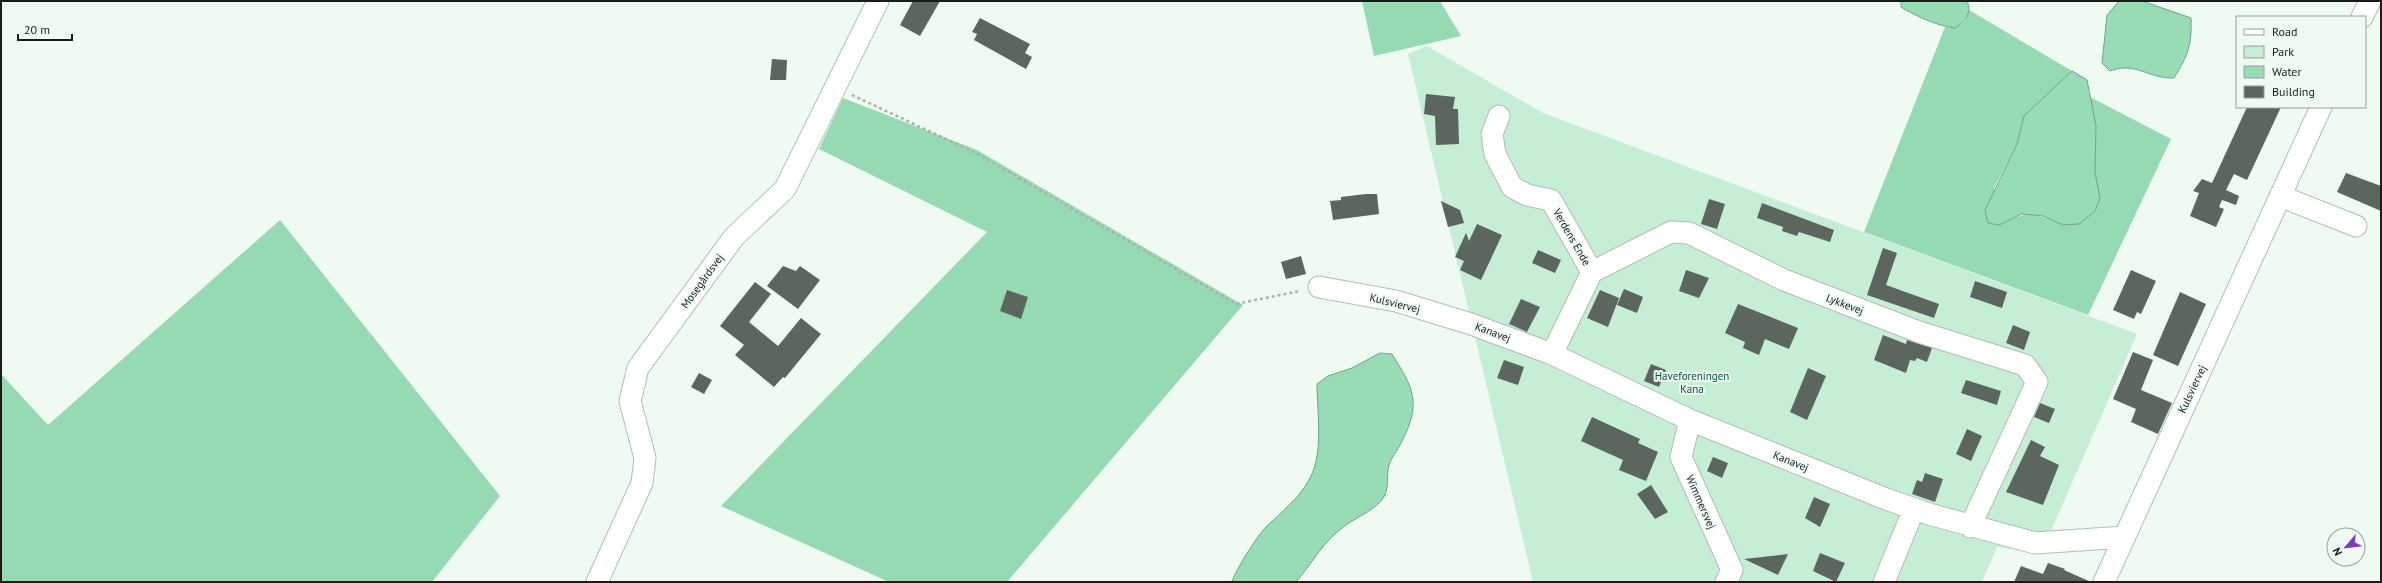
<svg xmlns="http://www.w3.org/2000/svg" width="2382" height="583" font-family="'PT Sans',sans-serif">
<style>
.green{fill:#c5eed5}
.forest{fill:#95dab2}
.water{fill:#97dcb4;stroke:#71a386}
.building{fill:#5b665f}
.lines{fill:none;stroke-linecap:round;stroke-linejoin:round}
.minor-casing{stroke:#b1bdb6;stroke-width:23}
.path{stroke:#a9b3ad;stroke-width:2.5;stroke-dasharray:3 3;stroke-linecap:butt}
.minor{stroke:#fff;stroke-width:21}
.labels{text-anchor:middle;stroke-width:4;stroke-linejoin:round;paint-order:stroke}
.street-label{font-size:11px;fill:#181d1a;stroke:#eefaf2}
.park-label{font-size:11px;fill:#005936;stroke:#eefaf2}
</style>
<rect width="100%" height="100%" fill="#eefaf2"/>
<path class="green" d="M1427,46L1543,113L2137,334L2041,554L1997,547L1982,582H1533L1408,54Z"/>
<path class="forest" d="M1362,1H1440L1461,36L1374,56Z
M1969,10L2072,71L2024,116L2017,144L1994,188L1999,225C2027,211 2034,212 2063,225L2100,198L2095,173L2096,126L2090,97L2171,139L2088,315L1864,232L1945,27L1955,28L1965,21Z
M843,98L977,150L1243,305L1007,582H889L721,506L987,232L819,149Z
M280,220L500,496L432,582H1V374L48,425Z"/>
<path class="water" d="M1901,1H1967C1973,13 1964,22 1955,28C1935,25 1918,17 1901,7Z
M2119,1H2142L2191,18C2192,45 2188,55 2174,78C2148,79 2136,61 2110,71L2102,63L2107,15Z
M2072,71L2087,80L2096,126L2095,173L2100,198L2095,211L2079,224L2063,225L2043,216L2022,214L1999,225L1988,223L1985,210L2017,144L2024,116Z
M1380,353L1392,354C1413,388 1422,402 1402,441C1399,448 1393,455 1390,462C1386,472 1389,486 1385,495C1378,509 1358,516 1346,525C1324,540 1313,562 1296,582H1232C1236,569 1256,538 1265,528C1281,512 1300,498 1310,478C1324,451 1317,414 1317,384L1328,376L1352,368Z"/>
<path class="building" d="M913,1H940L920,36L900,25Z
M980,18L1030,44L1025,53L1032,57L1026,69L974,40L977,34L972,32Z
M772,59L787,60L786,80H770Z
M1426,94L1455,97L1453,109H1458L1459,144L1436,145L1435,116L1424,114Z
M2247,107H2281L2247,180L2234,174L2226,190L2239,196L2236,205L2222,200L2219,207L2224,209L2216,227L2190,216L2199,193L2193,191L2202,179L2212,183Z
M2346,173L2381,186V211L2337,192Z
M1366,194H1377L1379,214L1333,220L1330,201L1341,200V197Z
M1709,199L1725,204L1717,229L1701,224Z
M1441,201L1460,210L1464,223L1448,227Z
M1762,203L1834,230L1830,242L1799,232L1797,236L1782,231L1783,227L1757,218Z
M1477,224L1502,235L1481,280L1460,270L1464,261L1455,257L1466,233L1469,241Z
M1883,248L1897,253L1886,285L1939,304L1934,318L1867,295Z
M1538,250L1561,260L1555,273L1532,263Z
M1301,256L1306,274L1286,279L1281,262Z
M783,266L796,271L800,266L820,280L798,309L767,286Z
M1686,270L1709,278L1699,298L1679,291Z
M2131,270L2156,281L2141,314L2137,312L2134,319L2113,310Z
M1975,281L2007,292L2002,308L1970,297Z
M755,282L771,294L749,322L778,346L801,318L821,334L785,378L783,377L774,387L735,355L744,345L720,326Z
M1624,289L1643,297L1637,313L1617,305Z
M1007,290L1028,297L1021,319L1000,311Z
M1600,290L1619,298L1608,327L1587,318Z
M2180,292L2206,304L2178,366L2153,355Z
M1521,299L1540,307L1527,332L1509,324Z
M1738,304L1798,328L1789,349L1765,339L1759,355L1743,348L1745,342L1725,333Z
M2013,325L2030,332L2024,350L2006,343Z
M1883,335L1906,344L1907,340L1932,348L1927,362L1917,358L1915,361L1910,360L1906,373L1874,360Z
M2133,352L2153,360L2141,390L2172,403L2158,434L2131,422L2136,409L2113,399Z
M1504,360L1524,367L1518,385L1497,378Z
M1651,364L1666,370L1659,387L1644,381Z
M1808,368L1826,376L1807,420L1790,412Z
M699,373L712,380L704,394L691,387Z
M1966,380L2001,391L1997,405L1961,393Z
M2040,403L2055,409L2049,423L2034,417Z
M1592,417L1640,439L1638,443L1658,452L1646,481L1619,470L1623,460L1581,441Z
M1967,429L1982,436L1971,461L1956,454Z
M2031,440L2045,447L2040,456L2059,465L2043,505L2006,492Z
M1713,457L1728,463L1722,478L1707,471Z
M1925,473L1943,479L1935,502L1912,494L1917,480L1922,482Z
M1651,485L1668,512L1655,519L1637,494Z
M1814,497L1830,504L1820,527L1805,518Z
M1820,553L1845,563L1836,582L1813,571Z
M1788,554L1778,575L1744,559Z
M2048,563L2065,569L2064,570L2091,582H2014L2021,566L2043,574Z"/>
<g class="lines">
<defs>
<path id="minor" d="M2362,17L2370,1
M1499,116L1492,134L1495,154L1512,187L1527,195L1551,200L1592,272
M2280,196L2356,226
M1319,287L1396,301L1471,324L1552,354L1690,420L1886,499L1929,514L2035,543L2125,537
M1552,354L1592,272L1671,232L1689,233L1784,280L1919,332L2025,365L2037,382L1970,527
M1690,420L1681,457L1732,570L1726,582
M597,582L642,483L645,458L630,401L638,368L734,237L785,189L878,1
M1884,582L1914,509
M2104,582L2321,107"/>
</defs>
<use href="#minor" class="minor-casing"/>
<path class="path" d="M852,95L978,154L1236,304L1300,291"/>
<use href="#minor" class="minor"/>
</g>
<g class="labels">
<g class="street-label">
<text transform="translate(1572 237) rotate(60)" y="4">Verdens Ende</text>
<text transform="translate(702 281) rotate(-54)" y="4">Mosegårdsvej</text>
<text transform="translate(1395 303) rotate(14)" y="4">Kulsviervej</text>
<text transform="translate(1845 304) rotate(21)" y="4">Lykkevej</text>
<text transform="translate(1493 332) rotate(20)" y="4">Kanavej</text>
<text transform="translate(2192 389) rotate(-65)" y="4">Kulsviervej</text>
<text transform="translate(1791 461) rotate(22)" y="4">Kanavej</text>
<text transform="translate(1701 502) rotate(66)" y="4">Wimmersvej</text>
</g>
<g class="park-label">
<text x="1692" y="380">Haveforeningen<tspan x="1692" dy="13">Kana</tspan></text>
</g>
</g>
<rect width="2382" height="583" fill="none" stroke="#181d1a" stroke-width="4"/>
<rect x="2236" y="16" width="130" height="92" fill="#eefaf2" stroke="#98a29c"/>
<rect x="2244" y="29" width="20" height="6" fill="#ffffff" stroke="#98a29c"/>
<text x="2272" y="36" font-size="12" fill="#181d1a">Road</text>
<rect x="2244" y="46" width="20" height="12" fill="#c5eed5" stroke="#98a29c"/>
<text x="2272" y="56" font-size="12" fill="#181d1a">Park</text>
<rect x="2244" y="66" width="20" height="12" fill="#97dcb4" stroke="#98a29c"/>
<text x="2272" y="76" font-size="12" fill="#181d1a">Water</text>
<rect x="2244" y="86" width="20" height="12" fill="#5b665f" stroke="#98a29c"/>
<text x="2272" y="96" font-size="12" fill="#181d1a">Building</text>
<g transform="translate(2346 547) rotate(242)"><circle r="19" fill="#eefaf2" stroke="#98a29c"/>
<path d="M0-3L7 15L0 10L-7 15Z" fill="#813db1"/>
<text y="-6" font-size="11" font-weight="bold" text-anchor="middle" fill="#181d1a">N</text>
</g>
<path d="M18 34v6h54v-6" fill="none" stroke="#181d1a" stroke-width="2"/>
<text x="24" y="34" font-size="12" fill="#181d1a" stroke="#eefaf2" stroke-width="3" paint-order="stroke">20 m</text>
</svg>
